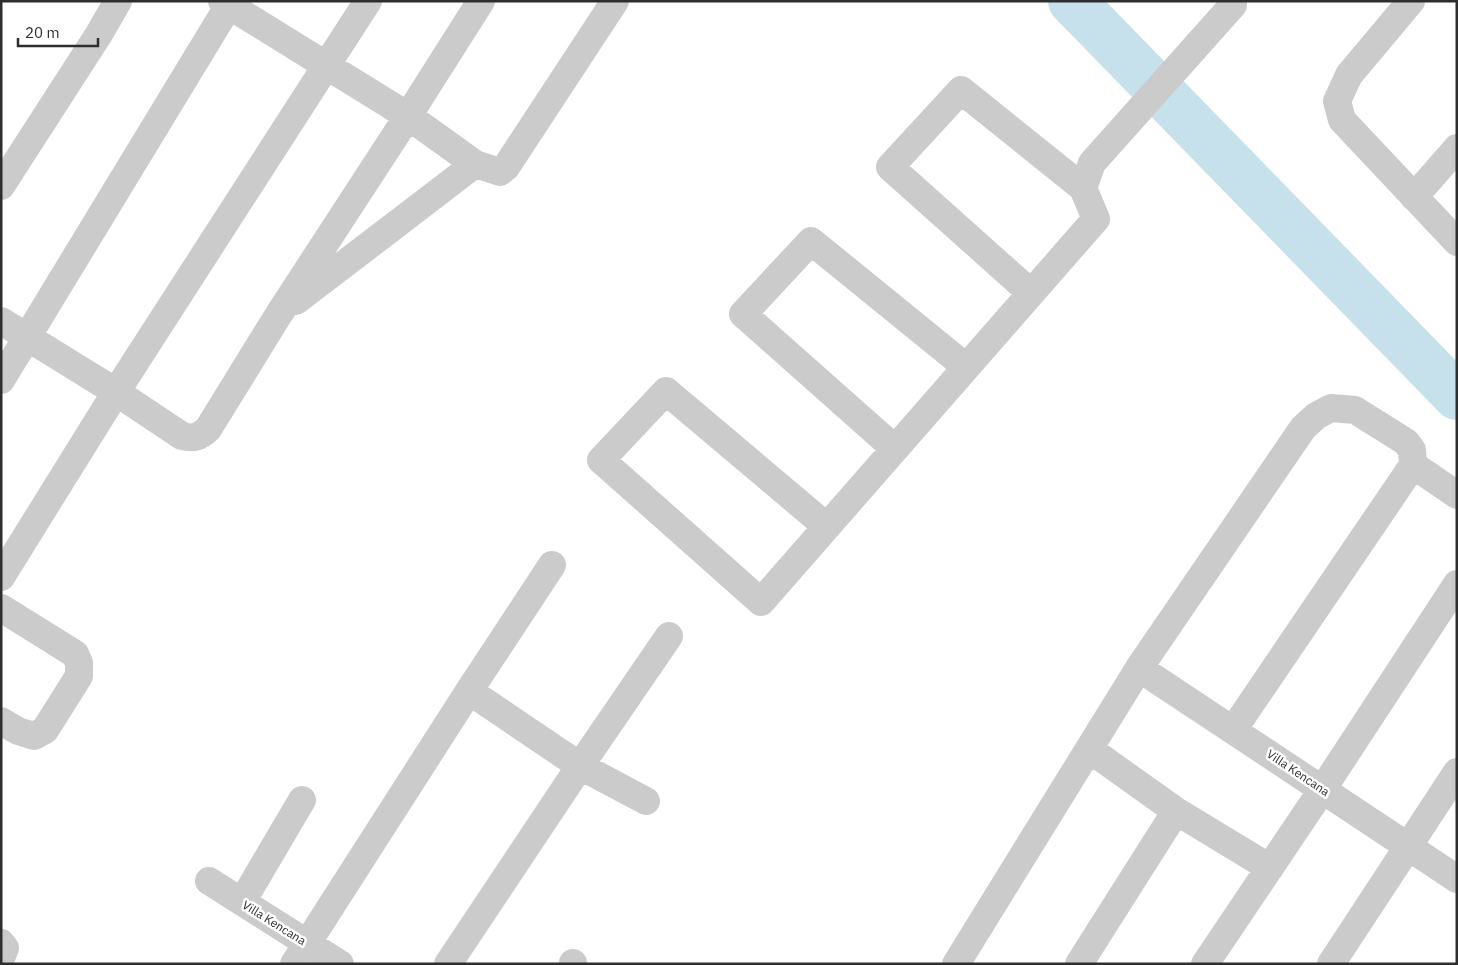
<svg xmlns="http://www.w3.org/2000/svg" width="1458" height="965" font-family="'IBM Plex Sans',sans-serif">
<style>
.lines{fill:none;stroke-linecap:round;stroke-linejoin:round}
.river{stroke:#c7e1ec;stroke-width:48}
.minor{stroke:#cbcbcb;stroke-width:28}
.labels{text-anchor:middle;stroke-width:5;stroke-linejoin:round;paint-order:stroke}
.street-label{font-size:12px;fill:#2e2e2e;stroke:#fff}
</style>
<rect width="100%" height="100%" fill="#fff"/>
<g class="lines">
<path class="river" d="M1072,1L1457,396"/>
<path class="minor" d="M481,1L408,116L475,164L500,172L506,167L615,1
M1411,1L1349,75L1337,101L1342,120L1457,242
M1,186L99,34L118,1
M1414,197L1457,148
M1031,293L890,167L961,90L1083,188
M296,301L475,164
M1,321L116,392L182,436C194,439 199,437 208,429L279,314L408,116L222,1
M1,380L229,5
M894,448L743,314L811,241L966,367
M1413,465L1457,495
M826,526L666,391L601,460L761,602L1096,219L1083,188L1092,163L1233,5
M1,577L116,392L368,1
M1,608L75,654L79,663V676L45,730L34,736L18,731L1,721
M1139,668L1457,879
M469,691L580,766L646,801
M1089,749L1176,811L1270,868
M209,881L340,964
M242,902L302,800
M1,943L5,948L1,958
M294,964L469,691L552,565
M448,964L580,766L669,636
M573,964V963
M956,964L1139,668L1303,428L1316,416L1331,408L1355,410L1406,442L1412,450L1413,465L1233,730
M1079,964L1176,811
M1205,964L1322,790L1457,584
M1331,964L1457,772"/>
</g>
<g class="labels">
<g class="street-label">
<text transform="translate(1298 773) rotate(34)" y="4">Villa Kencana</text>
<text transform="translate(274 923) rotate(32)" y="4">Villa Kencana</text>
</g>
</g>
<rect width="1458" height="965" fill="none" stroke="#2e2e2e" stroke-width="5"/>
<path d="M18 38v8h80v-8" fill="none" stroke="#2e2e2e" stroke-width="2.5"/>
<text x="25" y="38" font-size="15" fill="#2e2e2e" stroke="#ffffff" stroke-width="4" paint-order="stroke">20 m</text>
</svg>
